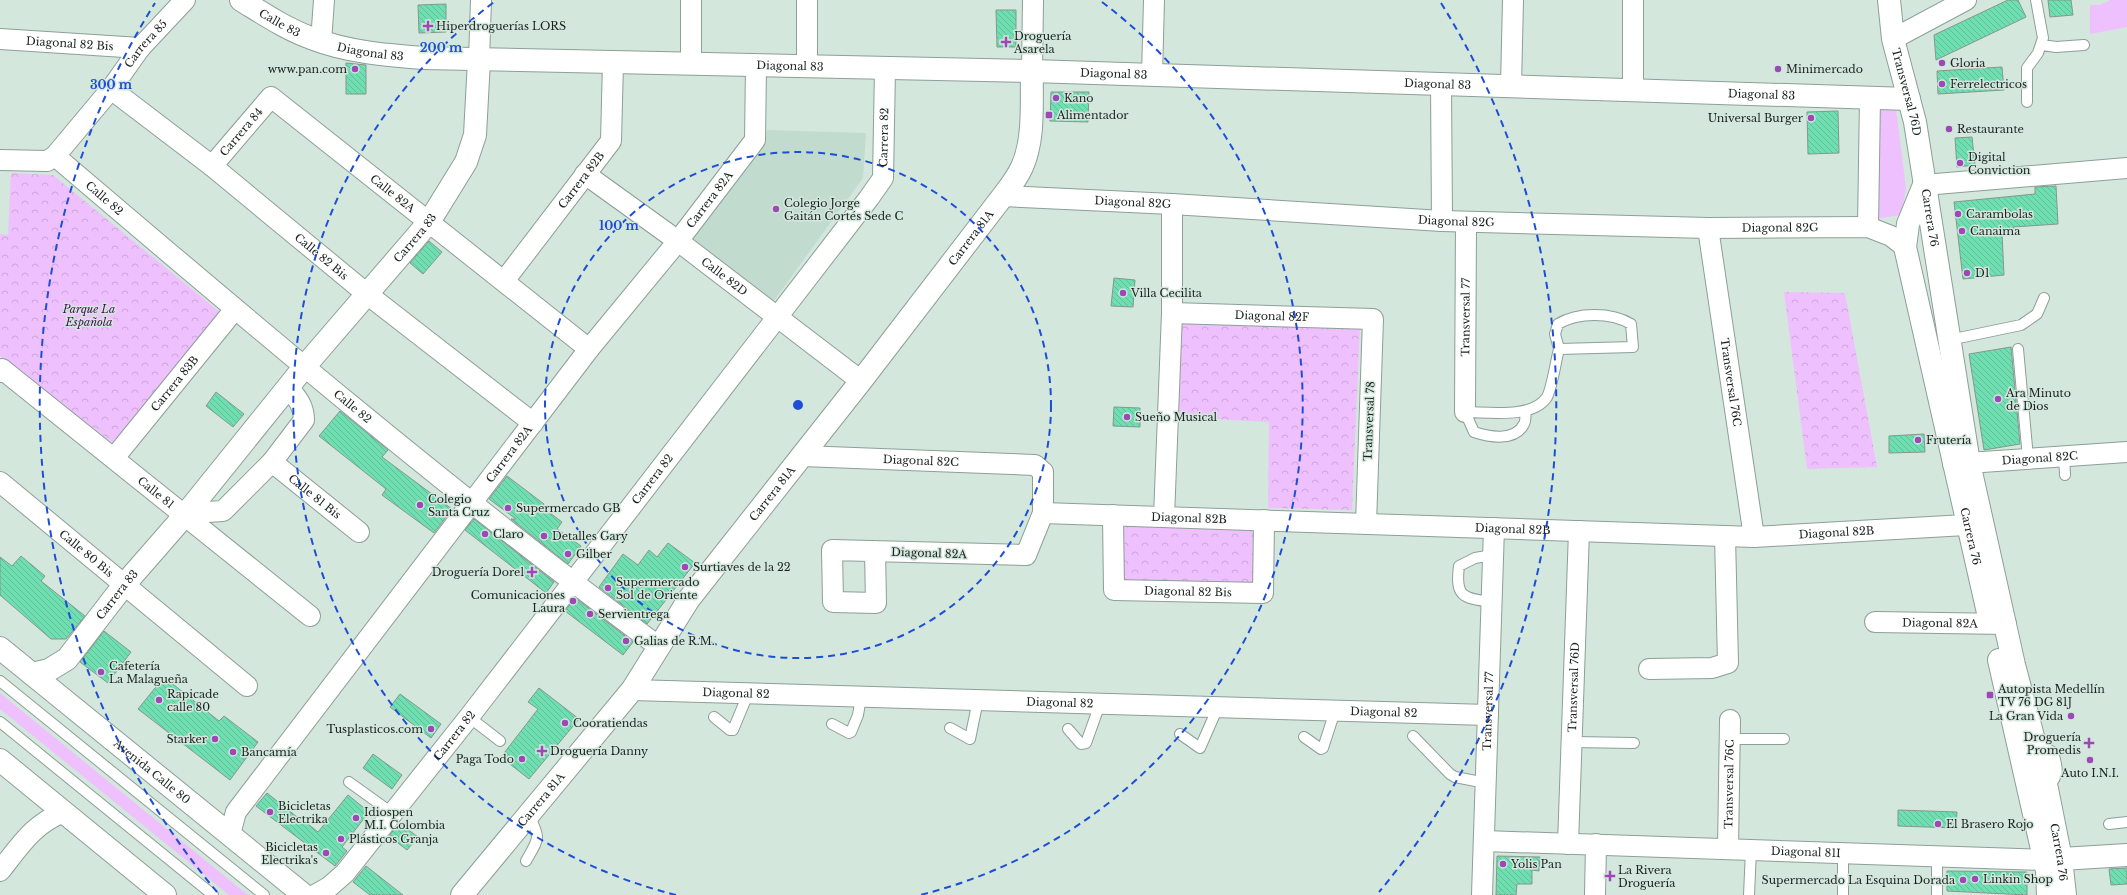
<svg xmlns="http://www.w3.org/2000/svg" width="2127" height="895" font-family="'Libre Baskerville',serif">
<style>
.built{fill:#c1dccf}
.grass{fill:#efc0fe}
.park{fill:url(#park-crowns)}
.building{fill:url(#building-back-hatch);stroke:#85978e}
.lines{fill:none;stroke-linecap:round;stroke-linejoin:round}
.service-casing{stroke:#8d9f97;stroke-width:12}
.minor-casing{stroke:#8d9f97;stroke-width:22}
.tertiary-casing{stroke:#8d9f97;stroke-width:24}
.secondary-casing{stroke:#8d9f97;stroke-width:24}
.trunk-casing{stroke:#8d9f97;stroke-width:24}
.service{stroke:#fff;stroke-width:10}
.minor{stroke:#fff;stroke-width:20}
.tertiary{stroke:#fff;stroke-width:22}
.secondary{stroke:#fff;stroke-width:22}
.trunk{stroke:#fff;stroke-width:22}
.ring{fill:none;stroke:#1d4ed8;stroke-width:2;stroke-dasharray:7 5}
.poi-dot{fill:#9d48b6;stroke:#d3e7dd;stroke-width:1.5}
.labels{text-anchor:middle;stroke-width:3;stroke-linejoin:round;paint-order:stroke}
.street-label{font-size:11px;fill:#1b221f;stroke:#d3e7dd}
.poi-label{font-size:11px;fill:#1b221f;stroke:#d3e7dd;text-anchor:start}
.park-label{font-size:11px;font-style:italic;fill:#440e52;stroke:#d3e7dd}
.centre{fill:#1d4ed8;stroke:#d3e7dd;stroke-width:2}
.ring-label{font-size:12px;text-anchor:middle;font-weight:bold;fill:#1d4ed8;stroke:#d3e7dd;stroke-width:3;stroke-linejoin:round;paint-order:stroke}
</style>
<defs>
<pattern id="park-crowns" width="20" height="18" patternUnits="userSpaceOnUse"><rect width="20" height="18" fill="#efc0fe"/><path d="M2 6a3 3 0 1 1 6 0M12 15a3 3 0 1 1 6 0" fill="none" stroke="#cca5d9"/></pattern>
<pattern id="building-back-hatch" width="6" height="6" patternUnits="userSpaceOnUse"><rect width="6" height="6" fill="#6fdfb2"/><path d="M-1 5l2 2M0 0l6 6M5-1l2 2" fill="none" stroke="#60bf99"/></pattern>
</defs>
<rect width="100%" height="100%" fill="#d3e7dd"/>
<path class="built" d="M767,130L866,133L863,178L773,302L687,240L765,144Z"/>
<path class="grass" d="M2111,0H2127V27L2090,34V5H2099Z
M1877,109H1896L1906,188L1901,215L1875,219Z
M0,693L248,895H229L0,709Z"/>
<path class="park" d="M11,173L53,175L222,314L114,444L0,356V234L8,235Z
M1784,292L1845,293L1877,467L1807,469Z
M1178,322L1360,325L1352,510L1268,508L1269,422L1176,417Z
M1119,525L1259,529L1257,585L1120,581Z"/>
<path class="building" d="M2008,0H2018L2026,17L1936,60L1934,35Z
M2048,0H2071L2073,15L2050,17Z
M446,4V32L419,33L418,5Z
M996,10H1016V47H997Z
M346,63L366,65V94H346Z
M2002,67L2004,90L1938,94L1937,71Z
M1051,92H1089L1088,122L1050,121Z
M1838,111L1839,153L1808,154L1807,112Z
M1972,137L1975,165L1957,167L1955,138Z
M2056,186L2058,224L2013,227L2014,232L2002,233L2004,275L1963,279L1954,202L2035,194V187Z
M429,241L442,252L423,274L410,263Z
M1114,278L1135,280L1133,307L1111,306Z
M2011,347L2020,444L1984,450L1969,354Z
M216,392L244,414L233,427L206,406Z
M1114,407L1140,408V427L1113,426Z
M340,411L388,450L382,457L452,509L434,533L382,495L386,489L319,436Z
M1924,434L1925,452L1889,453V436Z
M507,476L544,504L542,507L562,522L557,529L581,546L568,564L511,519H516L489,499Z
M474,519L554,582L546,593L465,530Z
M668,543L695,563L647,624L599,587L623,554L638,565L649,550L657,557Z
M21,556L45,576L41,581L85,616L66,639H51L0,595V557L12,566Z
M575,598L633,642L623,655L565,611Z
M104,631L131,652L108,683L80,662Z
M164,677L219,721L224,716L258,742L230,780L138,709Z
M539,688L579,719L529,779L501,757L538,709L528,702Z
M400,694L441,724L431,738L390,707Z
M373,754L402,775L392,789L363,768Z
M267,793L302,821L303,820L318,832L348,795L369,812L342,847L347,851L335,866L256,806Z
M1898,810L1957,812L1956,828L1898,826Z
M399,823L418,837L407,850L389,836Z
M1497,856L1540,857L1539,871L1532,870V884H1517L1516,895H1496Z
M366,866L403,895H370L353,882Z
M2127,868V884L2111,885L2109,869Z
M1947,871L2027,872V895L1947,891Z"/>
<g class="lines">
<defs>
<path id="service" d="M2042,45L2056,47L2084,45
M2027,102V68L2038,53L2043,38L2036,0
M1949,340L2021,325L2037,314L2044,298
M2018,349L2028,458
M1526,412C1525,415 1526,421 1524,424C1515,442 1489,437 1474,432L1465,412C1488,412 1533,419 1547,397C1552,388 1556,360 1559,349L1633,347L1631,324C1611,312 1578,312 1558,324L1555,334L1559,349
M2064,456L2065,475
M1491,602C1463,598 1455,597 1459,566L1475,558L1493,555
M0,681L264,895
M469,717L500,741
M714,717L730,730H733L748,694
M0,722L213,895
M832,724L849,733L851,732L858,715L861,697
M950,728L970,739L978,700
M1068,729L1081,744L1086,743L1100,704
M1180,734L1200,748L1218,707
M1413,736L1450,774L1455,777L1486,783
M1304,737L1321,749L1323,748L1335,711
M1730,739H1784
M1573,742L1634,743
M2036,747H2043L2053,752C2058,770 2060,774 2047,789
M349,782L392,813
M2109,824L2127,822
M1937,856V895
M526,861C539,838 541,839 529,815
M1749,895L1751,850
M1843,895V853"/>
<g id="minor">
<path d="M691,0V64"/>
<path id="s1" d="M0,39L140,48"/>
<path d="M1893,39L1966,0"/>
<path d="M321,42L324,0"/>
<path d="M479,60L481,0"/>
<path d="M807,67V0"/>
<path d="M1032,71L1033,0"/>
<path d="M1152,75L1154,0"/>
<path d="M1441,84L1442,221"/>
<path d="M1511,86L1513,0"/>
<path id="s2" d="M111,89L212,166L367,294L533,423"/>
<path d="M1633,90V0"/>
<path id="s3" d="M55,156C252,324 450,492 658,646"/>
<path id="s4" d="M0,160L47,161L55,156L111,89L140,48L185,0"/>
<path id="s5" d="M212,166L271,97L589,349"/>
<path id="s6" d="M585,174L678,241L861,381"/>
<path d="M1924,185L2127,168"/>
<path id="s7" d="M1003,196L1172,204L1442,221L1708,228L1868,227L1891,236L1905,247"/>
<path d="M1868,227L1870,98"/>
<path id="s8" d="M1708,228L1754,537"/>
<path id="s9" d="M504,281L611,141L613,62"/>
<path id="s10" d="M1172,313L1373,319L1366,524"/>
<path id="s11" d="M0,372L2,369L310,616"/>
<path id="s12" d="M1465,412L1466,222"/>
<path id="s13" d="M802,456L1035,465L1043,472V513L1026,555L832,550L833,602L876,603L875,551"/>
<path id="s14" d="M114,458L235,309"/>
<path id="s15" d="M272,462L359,532"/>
<path id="s16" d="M1953,464L2127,452"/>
<path id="s17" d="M0,482L247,686"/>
<path d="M194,504L207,512L223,511L272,462L304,420C304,406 297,398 289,388"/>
<path id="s18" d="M1043,513L1754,537L1983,524"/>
<path id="s19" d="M1113,515L1114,590L1263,593L1264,520"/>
<path d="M1164,517L1172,313V204"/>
<path id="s20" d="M1875,622L2006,624"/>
<path d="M1649,669L1712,668L1728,663L1725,536"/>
<path id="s21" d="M632,690L1488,715"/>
<path id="s22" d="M230,834L236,812L589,349L678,241L755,140L756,66"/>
<path id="s23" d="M1484,841L2045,860"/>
<path id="s24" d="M1568,844L1579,531"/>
<path id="s25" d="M1728,849L1730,720"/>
<path d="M0,871C20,846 33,824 64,812"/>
<path id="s26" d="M315,895L329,887L345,873L469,717L869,198L883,178L885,68"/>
<path id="s27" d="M1482,895L1494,528"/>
<path d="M1595,895L1596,844"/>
</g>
<g id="tertiary">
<path id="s28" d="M241,0C264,14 286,29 311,38C347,52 385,55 423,58L1032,71L1909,99"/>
<path id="s29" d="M32,674L49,670L67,659L124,585L185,515L305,366L429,222L466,162L475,135L479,60"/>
<path d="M2045,860L2127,855"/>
<path id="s30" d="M462,895L632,690L689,599L861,381L1003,196C1010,187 1017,178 1022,167C1035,138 1031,102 1032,71"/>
</g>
<g id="secondary">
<path id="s31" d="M1889,0L1893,39L1915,122L1969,463L2014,665L2047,789L2061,859L2065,895"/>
<path id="s32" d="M1924,185L1908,224L1905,247L1989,617"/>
<path d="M1999,660L2047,871L2048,895"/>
</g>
<g id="trunk">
<path id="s33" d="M0,648L304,895"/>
<path d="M0,760L165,895"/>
</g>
</defs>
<use href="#service" class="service-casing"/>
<use href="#minor" class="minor-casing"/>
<use href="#tertiary" class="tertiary-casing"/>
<use href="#secondary" class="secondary-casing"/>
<use href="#trunk" class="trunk-casing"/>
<use href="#service" class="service"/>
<use href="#minor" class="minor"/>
<use href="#tertiary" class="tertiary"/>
<use href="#secondary" class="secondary"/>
<use href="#trunk" class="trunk"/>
</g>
<g class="ring">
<circle cx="798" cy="405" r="253"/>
<path d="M676 895A505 505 0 0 1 494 2M1102 2A505 505 0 0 1 920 895"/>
<path d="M217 892A758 758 0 0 1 155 3M1441 3A758 758 0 0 1 1379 892"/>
</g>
<g class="poi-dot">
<path d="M426 20h4v4h4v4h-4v4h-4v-4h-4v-4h4z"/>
<path d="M1004 36h4v4h4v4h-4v4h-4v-4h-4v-4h4z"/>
<circle cx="1942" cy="63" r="4"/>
<circle cx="355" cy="69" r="4"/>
<circle cx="1778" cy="69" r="4"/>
<circle cx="1942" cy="84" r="4"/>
<circle cx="1056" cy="98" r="4"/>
<rect x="1045" y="111" width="8" height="8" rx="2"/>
<circle cx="1811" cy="118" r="4"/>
<circle cx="1949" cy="129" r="4"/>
<circle cx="1960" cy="163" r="4"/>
<circle cx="776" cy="209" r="4"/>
<circle cx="1958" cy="214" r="4"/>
<circle cx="1962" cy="231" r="4"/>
<circle cx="1967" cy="273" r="4"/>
<circle cx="1123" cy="293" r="4"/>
<circle cx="1998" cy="399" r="4"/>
<circle cx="1127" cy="417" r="4"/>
<circle cx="1918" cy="440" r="4"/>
<circle cx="420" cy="505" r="4"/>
<circle cx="508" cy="508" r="4"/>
<circle cx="485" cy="534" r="4"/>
<circle cx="544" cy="536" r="4"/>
<circle cx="568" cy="554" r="4"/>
<circle cx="685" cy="567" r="4"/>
<path d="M530 566h4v4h4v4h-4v4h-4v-4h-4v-4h4z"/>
<circle cx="608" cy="588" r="4"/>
<circle cx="573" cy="601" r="4"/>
<circle cx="590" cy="614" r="4"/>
<circle cx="626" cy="641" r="4"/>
<circle cx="101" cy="672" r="4"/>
<rect x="1986" y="691" width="8" height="8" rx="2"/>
<circle cx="159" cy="700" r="4"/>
<circle cx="2071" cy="716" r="4"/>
<circle cx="565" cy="723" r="4"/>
<circle cx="431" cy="729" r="4"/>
<circle cx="215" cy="739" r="4"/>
<path d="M2087 737h4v4h4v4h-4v4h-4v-4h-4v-4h4z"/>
<path d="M540 745h4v4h4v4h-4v4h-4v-4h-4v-4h4z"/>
<circle cx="233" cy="752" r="4"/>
<circle cx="522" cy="759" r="4"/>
<circle cx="2090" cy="760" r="4"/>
<circle cx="270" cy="812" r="4"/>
<circle cx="356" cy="818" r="4"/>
<circle cx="1938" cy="824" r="4"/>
<circle cx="341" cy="839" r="4"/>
<circle cx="326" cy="853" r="4"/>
<circle cx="1503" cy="864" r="4"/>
<path d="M1608 870h4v4h4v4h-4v4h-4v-4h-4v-4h4z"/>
<circle cx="1975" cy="879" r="4"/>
<circle cx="1963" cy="880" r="4"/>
</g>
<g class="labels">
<g class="street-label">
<text dy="4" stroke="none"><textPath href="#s28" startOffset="45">Calle 83</textPath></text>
<text dy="4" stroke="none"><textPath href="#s1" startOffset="70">Diagonal 82 Bis</textPath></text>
<text dy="4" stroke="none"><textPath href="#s4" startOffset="201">Carrera 85</textPath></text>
<text dy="4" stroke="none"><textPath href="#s28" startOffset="141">Diagonal 83</textPath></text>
<text dy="4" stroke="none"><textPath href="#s28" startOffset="561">Diagonal 83</textPath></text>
<text dy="4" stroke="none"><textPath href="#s28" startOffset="885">Diagonal 83</textPath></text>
<text dy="4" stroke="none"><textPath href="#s28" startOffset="1209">Diagonal 83</textPath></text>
<text dy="4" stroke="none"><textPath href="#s31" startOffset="94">Transversal 76D</textPath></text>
<text dy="4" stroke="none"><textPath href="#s28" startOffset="1533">Diagonal 83</textPath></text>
<text dy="4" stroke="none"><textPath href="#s5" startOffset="45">Carrera 84</textPath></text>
<text dy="4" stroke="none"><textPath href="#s26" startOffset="957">Carrera 82</textPath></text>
<text dy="4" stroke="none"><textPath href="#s9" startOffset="127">Carrera 82B</textPath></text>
<text dy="4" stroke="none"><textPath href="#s5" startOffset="246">Calle 82A</textPath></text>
<text dy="4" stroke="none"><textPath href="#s3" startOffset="65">Calle 82</textPath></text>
<text dy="4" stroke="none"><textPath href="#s22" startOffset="797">Carrera 82A</textPath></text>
<text dy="4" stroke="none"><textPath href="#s7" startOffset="130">Diagonal 82G</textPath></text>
<text dy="4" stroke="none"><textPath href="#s31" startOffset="222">Carrera 76</textPath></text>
<text dy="4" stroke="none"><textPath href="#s7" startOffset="454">Diagonal 82G</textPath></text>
<text dy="4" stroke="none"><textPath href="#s7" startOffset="778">Diagonal 82G</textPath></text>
<text dy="4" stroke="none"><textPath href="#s29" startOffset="585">Carrera 83</textPath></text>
<text dy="4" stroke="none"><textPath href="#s30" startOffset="832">Carrera 81A</textPath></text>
<text dy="4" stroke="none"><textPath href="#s2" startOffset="269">Calle 82 Bis</textPath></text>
<text dy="4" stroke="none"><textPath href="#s6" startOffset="173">Calle 82D</textPath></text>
<text dy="4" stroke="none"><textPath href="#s10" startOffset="100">Diagonal 82F</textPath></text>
<text dy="4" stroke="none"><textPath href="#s12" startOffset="95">Transversal 77</textPath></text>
<text dy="4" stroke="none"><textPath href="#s8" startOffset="156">Transversal 76C</textPath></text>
<text dy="4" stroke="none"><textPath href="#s14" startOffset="96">Carrera 83B</textPath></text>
<text dy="4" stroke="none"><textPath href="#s3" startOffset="389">Calle 82</textPath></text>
<text transform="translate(1369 421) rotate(-88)" y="4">Transversal 78</text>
<text dy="4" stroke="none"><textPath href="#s22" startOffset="473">Carrera 82A</textPath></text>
<text dy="4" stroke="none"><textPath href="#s16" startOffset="87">Diagonal 82C</textPath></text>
<text dy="4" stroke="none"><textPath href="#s13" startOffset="119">Diagonal 82C</textPath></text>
<text dy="4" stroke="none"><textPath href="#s26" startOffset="537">Carrera 82</textPath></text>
<text dy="4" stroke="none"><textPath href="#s11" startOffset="201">Calle 81</textPath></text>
<text dy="4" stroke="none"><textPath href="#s30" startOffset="508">Carrera 81A</textPath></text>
<text dy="4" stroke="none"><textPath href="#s15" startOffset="55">Calle 81 Bis</textPath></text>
<text dy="4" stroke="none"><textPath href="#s18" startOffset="146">Diagonal 82B</textPath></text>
<text dy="4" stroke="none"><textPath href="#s18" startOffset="470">Diagonal 82B</textPath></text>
<text dy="4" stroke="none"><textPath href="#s18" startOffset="794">Diagonal 82B</textPath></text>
<text dy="4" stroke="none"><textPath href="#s32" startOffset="362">Carrera 76</textPath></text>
<text transform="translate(929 553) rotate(2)" y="4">Diagonal 82A</text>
<text dy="4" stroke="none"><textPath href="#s17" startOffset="112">Calle 80 Bis</textPath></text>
<text dy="4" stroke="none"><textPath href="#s19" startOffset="149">Diagonal 82 Bis</textPath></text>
<text dy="4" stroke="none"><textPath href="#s29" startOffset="120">Carrera 83</textPath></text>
<text dy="4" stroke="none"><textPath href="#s20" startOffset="65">Diagonal 82A</textPath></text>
<text dy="4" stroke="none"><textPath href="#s24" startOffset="157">Transversal 76D</textPath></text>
<text dy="4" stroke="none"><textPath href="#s21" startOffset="104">Diagonal 82</textPath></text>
<text dy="4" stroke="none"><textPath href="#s21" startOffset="428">Diagonal 82</textPath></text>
<text dy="4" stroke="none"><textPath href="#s21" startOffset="752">Diagonal 82</textPath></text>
<text dy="4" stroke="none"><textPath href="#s27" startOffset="184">Transversal 77</textPath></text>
<text dy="4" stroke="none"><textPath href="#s26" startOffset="213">Carrera 82</textPath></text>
<text dy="4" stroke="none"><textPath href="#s33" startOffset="196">Avenida Calle 80</textPath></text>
<text dy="4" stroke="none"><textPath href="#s25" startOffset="65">Transversal 76C</textPath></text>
<text dy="4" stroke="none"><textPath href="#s30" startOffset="124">Carrera 81A</textPath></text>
<text dy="4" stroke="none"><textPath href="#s23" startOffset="322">Diagonal 81I</textPath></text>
<text dy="4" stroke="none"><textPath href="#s31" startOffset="870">Carrera 76</textPath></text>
</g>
<g class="poi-label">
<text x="436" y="30">Hiperdroguerías LORS</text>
<text x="1014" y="40">Droguería<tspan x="1014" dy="13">Asarela</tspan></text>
<text x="1950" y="67">Gloria</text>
<text x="347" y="73" text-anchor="end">www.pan.com</text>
<text x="1786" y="73">Minimercado</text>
<text x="1950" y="88">Ferrelectricos</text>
<text x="1064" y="102">Kano</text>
<text x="1057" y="119">Alimentador</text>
<text x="1803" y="122" text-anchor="end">Universal Burger</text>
<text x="1957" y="133">Restaurante</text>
<text x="1968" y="161">Digital<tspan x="1968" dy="13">Conviction</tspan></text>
<text x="784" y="207">Colegio Jorge<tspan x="784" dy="13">Gaitán Cortés Sede C</tspan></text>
<text x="1966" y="218">Carambolas</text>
<text x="1970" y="235">Canaima</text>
<text x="1975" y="277">D1</text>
<text x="1131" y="297">Villa Cecilita</text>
<text x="2006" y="397">Ara Minuto<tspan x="2006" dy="13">de Dios</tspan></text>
<text x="1135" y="421">Sueño Musical</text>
<text x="1926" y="444">Frutería</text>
<text x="428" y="503">Colegio<tspan x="428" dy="13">Santa Cruz</tspan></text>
<text x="516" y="512">Supermercado GB</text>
<text x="493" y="538">Claro</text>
<text x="552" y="540">Detalles Gary</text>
<text x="576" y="558">Gilber</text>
<text x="693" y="571">Surtiaves de la 22</text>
<text x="524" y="576" text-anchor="end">Droguería Dorel</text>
<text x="616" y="586">Supermercado<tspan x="616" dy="13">Sol de Oriente</tspan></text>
<text x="565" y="599" text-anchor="end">Comunicaciones<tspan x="565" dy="13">Laura</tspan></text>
<text x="598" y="618">Servientrega</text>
<text x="634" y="645">Galias de R.M.</text>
<text x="109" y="670">Cafetería<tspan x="109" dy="13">La Malagueña</tspan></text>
<text x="1998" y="693">Autopista Medellín<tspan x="1998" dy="13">TV 76 DG 81J</tspan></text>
<text x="167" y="698">Rapicade<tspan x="167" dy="13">calle 80</tspan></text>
<text x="2063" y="720" text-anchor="end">La Gran Vida</text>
<text x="573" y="727">Cooratiendas</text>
<text x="423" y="733" text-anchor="end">Tusplasticos.com</text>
<text x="2081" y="741" text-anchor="end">Droguería<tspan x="2081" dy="13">Promedis</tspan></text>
<text x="207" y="743" text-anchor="end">Starker</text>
<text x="550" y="755">Droguería Danny</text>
<text x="241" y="756">Bancamía</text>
<text x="514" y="763" text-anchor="end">Paga Todo</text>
<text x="2090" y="777" text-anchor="middle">Auto I.N.I.</text>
<text x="278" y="810">Bicicletas<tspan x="278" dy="13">Electrika</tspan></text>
<text x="364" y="816">Idiospen<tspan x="364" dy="13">M.I. Colombia</tspan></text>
<text x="1946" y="828">El Brasero Rojo</text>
<text x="349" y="843">Plásticos Granja</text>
<text x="318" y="851" text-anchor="end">Bicicletas<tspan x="318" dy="13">Electrika's</tspan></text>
<text x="1511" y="868">Yolis Pan</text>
<text x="1618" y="874">La Rivera<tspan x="1618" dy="13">Droguería</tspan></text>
<text x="1983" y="883">Linkin Shop</text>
<text x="1955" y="884" text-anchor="end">Supermercado La Esquina Dorada</text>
</g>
<g class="park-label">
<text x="89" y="313">Parque La<tspan x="89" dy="13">Española</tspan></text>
</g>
</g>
<circle cx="798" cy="405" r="6" class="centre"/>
<g class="ring-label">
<text x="441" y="52">200 m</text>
<text x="111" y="89">300 m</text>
<text x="619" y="230">100 m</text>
</g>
</svg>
